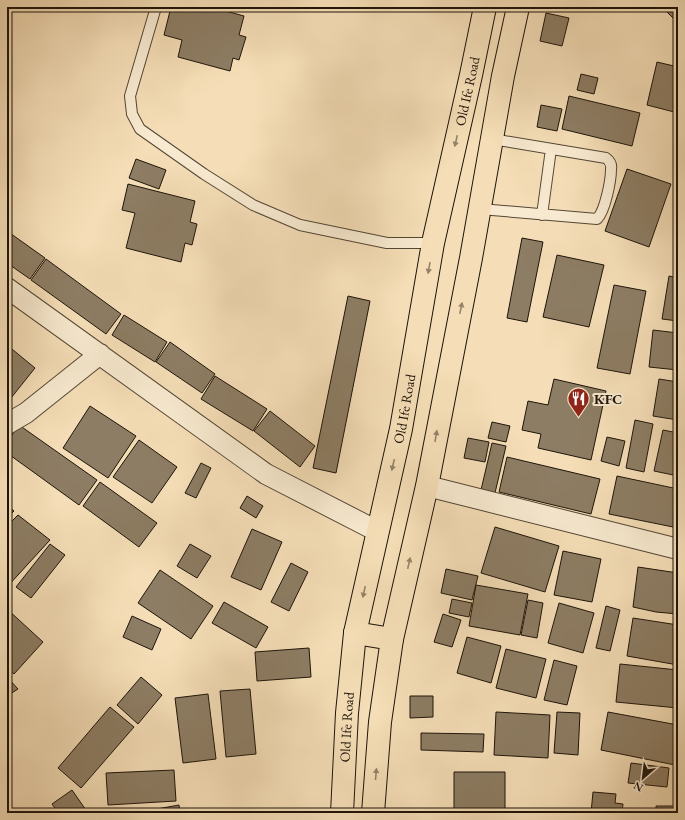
<svg xmlns="http://www.w3.org/2000/svg" width="685" height="820" font-family="'EB Garamond',serif">
<style>
.building{fill:#8d7d64;stroke:#1d140a}
.lines{fill:none;stroke-linecap:round;stroke-linejoin:round}
.lane-casing{stroke:#534635;stroke-width:12}
.street-casing{stroke:#534635;stroke-width:22}
.primary-casing{stroke:#1d140a;stroke-width:24}
.lane{stroke:#f8ead0;stroke-width:10}
.street{stroke:#f8ead0;stroke-width:20}
.primary{stroke:#f5deb7;stroke-width:22}
.oneway{fill:#948369}
.labels{text-anchor:middle;stroke-width:4;stroke-linejoin:round;paint-order:stroke}
.street-label{font-size:14px;fill:#1d140a;stroke:#f8ead0}
.poi-label{font-size:14px;font-weight:bold;fill:#1d140a;stroke:#f8ead0;text-anchor:start}
</style>
<rect width="100%" height="100%" fill="#f5deb7"/>
<filter id="stains"><feTurbulence type="fractalNoise" baseFrequency=".005" numOctaves="4"/><feColorMatrix values="0 0 0 0 .2 0 0 0 0 .09 0 0 0 0 .02 0 0 0 .5 -.17"/></filter>
<radialGradient id="worn" r=".72"><stop offset=".6" stop-color="#630" stop-opacity="0"/><stop offset="1" stop-color="#630" stop-opacity=".3"/></radialGradient>
<path class="building" d="M171,7H211L244,16L239,35L246,37L239,60L233,58L230,71L178,57L182,40L164,35Z
M662,7H678V23Z
M546,13L569,18L562,46L540,41Z
M657,62L678,67V113L647,105Z
M581,74L598,78L594,94L577,90Z
M569,96L640,113L632,146L562,129Z
M541,105L562,109L557,131L537,127Z
M136,159L166,170L159,189L129,178Z
M627,169L671,184L649,247L605,231Z
M128,184L195,201L190,222L197,224L192,245L185,243L181,262L126,248L135,213L122,210Z
M7,231L45,258L30,279L7,263Z
M522,238L543,242L527,322L507,318Z
M557,255L604,265L589,327L543,317Z
M46,259L121,314L106,334L31,280Z
M669,276L678,278V321L662,319Z
M614,285L646,291L630,374L597,368Z
M348,296L370,301L336,473L313,468Z
M124,315L167,342L155,362L112,335Z
M653,330L678,333V370L649,367Z
M170,342L215,374L202,393L156,362Z
M7,345L35,368L7,403Z
M215,376L267,409L253,431L201,399Z
M554,379L606,391L591,460L538,448L541,434L522,430L528,401L548,405Z
M659,379L678,382V420L653,416Z
M90,406L136,436L108,478L63,448Z
M270,411L315,446L300,467L254,431Z
M635,420L653,424L644,472L626,468Z
M492,422L510,426L506,442L488,438Z
M19,425L97,480L79,505L7,453V442Z
M663,430L678,433V476L654,471Z
M607,437L625,441L619,466L601,461Z
M468,438L489,442L485,462L464,458Z
M139,440L177,467L152,503L113,477Z
M492,443L506,446L495,493L481,490Z
M507,457L600,479L591,514L499,492Z
M201,463L211,468L196,498L185,493Z
M617,476L678,489V528L609,514Z
M100,482L157,523L139,547L83,506Z
M247,496L263,506L256,518L240,508Z
M7,505L14,511L7,518Z
M18,515L50,540L7,587V526Z
M495,527L559,546L545,592L481,573Z
M252,529L282,542L261,590L231,577Z
M50,544L65,555L31,598L16,587Z
M190,544L211,556L197,578L177,566Z
M563,551L601,559L592,602L554,595Z
M291,563L308,572L289,611L271,602Z
M638,567L678,573V614L656,612L633,607Z
M446,569L478,576L472,600L441,593Z
M160,570L213,606L191,639L138,603Z
M476,585L528,594L520,635L469,626Z
M452,599L472,603L469,617L449,613Z
M528,600L543,603L537,638L521,635Z
M224,602L268,627L256,648L212,623Z
M559,603L594,613L583,653L548,643Z
M606,606L620,610L610,651L596,648Z
M7,609L43,642L14,674L7,668Z
M443,614L461,620L452,647L434,642Z
M132,616L161,629L152,650L123,637Z
M633,618L678,625V665L627,656Z
M467,637L501,646L491,683L457,673Z
M309,648L311,677L257,681L255,652Z
M506,649L546,659L536,698L496,688Z
M554,660L577,666L567,705L544,700Z
M620,664L678,670V708L616,702Z
M141,677L162,695L138,724L117,705Z
M8,678L18,689L7,696V679Z
M250,689L256,754L226,757L220,691Z
M208,694L216,759L183,763L175,698Z
M410,696H433V717L410,718Z
M110,707L134,727L81,788L58,768Z
M496,712L550,715L548,758L494,755Z
M557,712L580,713L578,755L554,753Z
M608,712L678,725V751L675,765L601,750Z
M421,733L484,734L483,752L421,750Z
M631,763L669,768L667,787L628,783Z
M174,770L176,801L108,805L106,773Z
M454,772H505V813H454Z
M72,790L88,813H62L59,809L57,811L52,804Z
M593,792L616,794L615,803L623,804L622,813H591Z
M179,805L180,813H135L140,812Z
M656,806H678V813H656Z"/>
<g class="lines">
<defs>
<path id="lane" d="M156,7L130,96L132,114L140,129L204,174L253,205L300,225L387,243H433
M480,209L597,219C605,211 611,181 611,169C612,164 610,161 606,158L492,139
M542,215L551,149"/>
<path id="street" d="M7,288L266,474L377,531
M7,424L26,413L100,354
M427,486L678,549"/>
<g id="primary">
<path d="M355,633L392,639"/>
<path id="s1" d="M342,813L347,713L355,633L401,429L433,243L471,75L485,7"/>
<path d="M373,813L380,722L392,639L427,486L471,258L503,76L518,7"/>
</g>
</defs>
<use href="#lane" class="lane-casing"/>
<use href="#street" class="street-casing"/>
<use href="#primary" class="primary-casing"/>
<use href="#lane" class="lane"/>
<use href="#street" class="street"/>
<use href="#primary" class="primary"/>
</g>
<defs><path id="oneway-solid" d="M-6-.8H1V-3.2L6.5 0L1 3.2V.8H-6Z"/></defs>
<g class="oneway">
<use href="#oneway-solid" transform="translate(456 141) rotate(103)"/>
<use href="#oneway-solid" transform="translate(429 268) rotate(100)"/>
<use href="#oneway-solid" transform="translate(461 308) rotate(-78)"/>
<use href="#oneway-solid" transform="translate(436 436) rotate(-80)"/>
<use href="#oneway-solid" transform="translate(393 465) rotate(103)"/>
<use href="#oneway-solid" transform="translate(409 563) rotate(-77)"/>
<use href="#oneway-solid" transform="translate(364 592) rotate(102)"/>
<use href="#oneway-solid" transform="translate(376 774) rotate(-85)"/>
</g>
<defs>
<symbol id="restaurant-pin" viewBox="-11 -11 22 30"><path d="M0 17L-7.5 6A9.5 9.5 0 1 1 7.5 6Z" fill="#8f2418" stroke="#f8ead0"/><path d="M-5-6h1v4h1v-4h1v4h1v-4h1v5L-1.5 .5V6h-2V.5L-5-1ZM5-6V6H3V1.5H1.5Q1.5-4 5-6Z" fill="#fff"/></symbol>
</defs>
<g fill-rule="evenodd">
<use href="#restaurant-pin" x="566" y="386" width="25" height="34"/>
</g>
<g class="labels">
<g class="street-label">
<text dy="5" stroke="none"><textPath href="#s1" startOffset="734">Old Ife Road</textPath></text>
<text dy="5" stroke="none"><textPath href="#s1" startOffset="410">Old Ife Road</textPath></text>
<text dy="5" stroke="none"><textPath href="#s1" startOffset="86">Old Ife Road</textPath></text>
</g>
<g class="poi-label">
<text x="594" y="404">KFC</text>
</g>
</g>
<rect width="685" height="820" fill="none" stroke="#f5deb7" stroke-width="24"/>
<rect x="8" y="8" width="669" height="804" fill="none" stroke="#1d140a" stroke-width="2"/>
<rect x="12" y="12" width="661" height="796" fill="none" stroke="#1d140a"/>
<g transform="translate(643 778) rotate(208)" stroke="#f8ead0" stroke-width="3" paint-order="stroke">
<path d="M0-3L7 15L0 10L-7 15Z" fill="#1d140a"/>
<text y="-6" font-size="11" font-weight="bold" text-anchor="middle" fill="#1d140a">N</text>
</g>
<rect width="100%" height="100%" filter="url(#stains)"/>
<rect width="100%" height="100%" fill="url(#worn)"/>
</svg>
